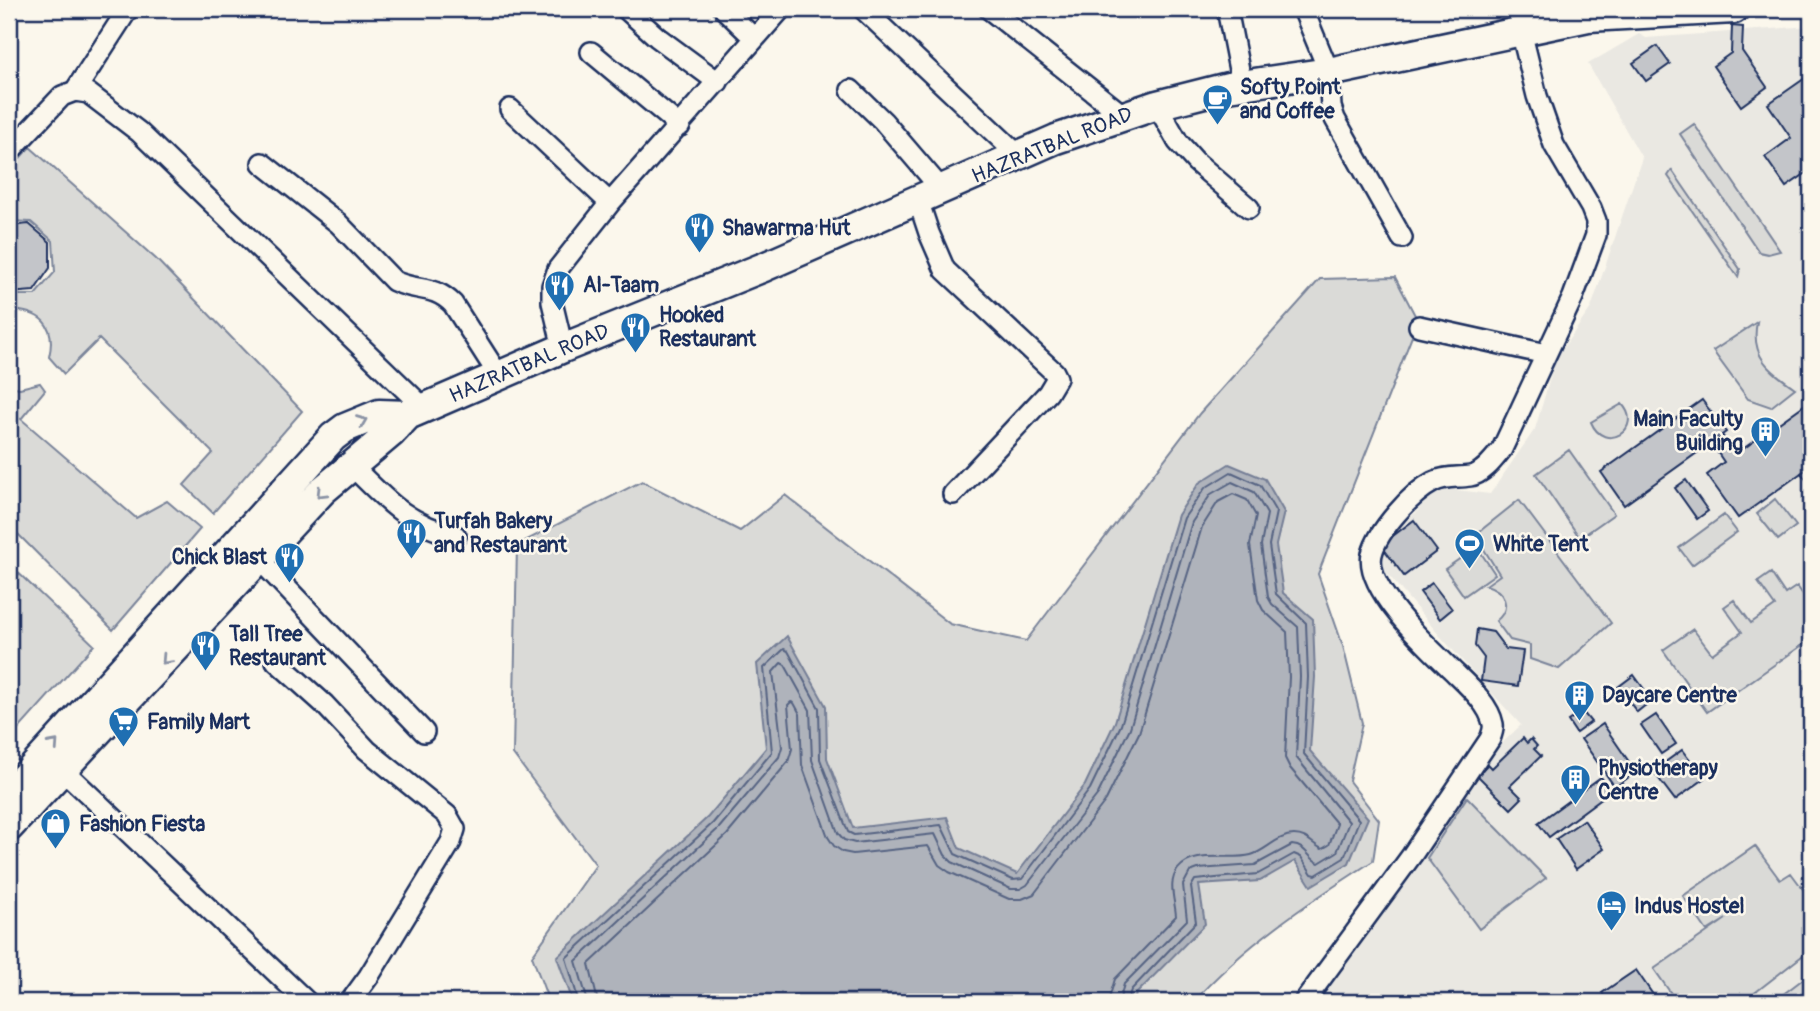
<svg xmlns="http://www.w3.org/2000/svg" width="1820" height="1011" font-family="Pangolin,sans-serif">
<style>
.built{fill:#eae8e2}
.green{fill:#dadad7;stroke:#7a849a;stroke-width:2}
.water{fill:#afb3bb;stroke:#747e96;stroke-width:2}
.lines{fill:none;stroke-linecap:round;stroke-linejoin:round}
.shore{stroke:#566483;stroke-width:2}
.building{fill:#c3c5c9;stroke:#1b2f5e;stroke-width:2}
.street-casing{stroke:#1b2f5e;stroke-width:24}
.secondary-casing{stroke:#1b2f5e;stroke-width:33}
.street{stroke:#fbf7ec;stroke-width:19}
.secondary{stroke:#fbf7ec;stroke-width:28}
.oneway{stroke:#8b93a5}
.labels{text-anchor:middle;stroke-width:5;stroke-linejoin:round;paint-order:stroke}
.poi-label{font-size:21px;font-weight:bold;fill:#1b2f5e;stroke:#fbf7ec;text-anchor:start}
.street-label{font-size:21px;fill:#1b2f5e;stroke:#fbf7ec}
</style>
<rect width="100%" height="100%" fill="#fbf7ec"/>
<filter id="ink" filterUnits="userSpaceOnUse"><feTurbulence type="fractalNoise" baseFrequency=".0143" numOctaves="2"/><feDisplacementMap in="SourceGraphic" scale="14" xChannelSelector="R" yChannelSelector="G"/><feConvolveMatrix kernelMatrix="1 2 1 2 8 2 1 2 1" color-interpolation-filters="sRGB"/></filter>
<g filter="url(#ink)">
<path class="built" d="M1811,26V1002H1311L1465,779L1521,725L1440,636L1386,572L1377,557L1398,525L1417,512L1432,487L1490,494L1535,429L1556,358L1591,308L1642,158L1588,64L1639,34L1646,38Z"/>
<path class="green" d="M1694,124L1780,251L1768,254L1759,252L1680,134Z
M30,147L156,259L302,411L213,513L184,485L213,453L99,339L64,374L49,357C57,324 40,311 9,310L17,295H35L55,272L53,241L31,222L9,221V170Z
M1672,170L1740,269L1738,277L1668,176Z
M1395,277L1418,321L1318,574L1343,646L1362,723L1349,781L1379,820L1373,861C1309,902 1244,945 1193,1002H549L532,956L596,865L513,754L517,545L642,481L740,531L785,495L950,624L1026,641L1200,413L1320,279Z
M1757,322C1750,356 1769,370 1795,388L1771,407L1748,399L1713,351Z
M40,383L45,390L21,419L136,518L167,501L200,529L113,630L9,525V386L20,388Z
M1622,404C1645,429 1604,454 1591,422Z
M1569,450L1614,514L1580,538L1536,474Z
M1775,499L1796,526L1778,540L1757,514Z
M1519,500L1611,623L1559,669L1530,659V645L1510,640L1496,621C1513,607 1504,590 1486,585L1500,575L1475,535Z
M1724,515L1737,532L1692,565L1679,548Z
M1477,547L1495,574L1464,596L1445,569Z
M9,564L94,645L9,740Z
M1771,573L1785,594L1797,586L1811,606V639L1707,712L1663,650L1693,629L1712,654L1742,632L1724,607L1734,600L1751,623L1775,606L1758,582Z
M1467,797L1546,878L1479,929L1427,858Z
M1755,846L1780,880L1791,873L1811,900V949L1743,1002H1677L1654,969L1726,919L1707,931L1683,896Z
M1811,973V1002H1773Z"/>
<path class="water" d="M1229,464L1265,479L1284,512L1276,545L1283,593L1313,619L1315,677L1310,751L1368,818L1349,863L1311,886L1295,861L1260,881L1199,885L1205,924L1136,994L1134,1002H573L557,957L708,817L766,748L757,664L787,636L826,706L827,758L853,828L947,817L959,848L1017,874L1085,785L1115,722L1178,515L1199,483Z"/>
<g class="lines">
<path class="shore" d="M579,1002L566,958L713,823L772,752L764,668L784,649L788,651L819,708L820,759L848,832L854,835L941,825L955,854L1013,880L1022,879L1090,789L1121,725L1184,518L1205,488L1231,472L1260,485L1276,512L1269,545L1276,594L1306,623L1308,677L1304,754L1359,820L1344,858L1316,875L1312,874L1301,857L1294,854L1258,874L1195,880L1191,887L1196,922L1131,990L1127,1002
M588,1002L576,961L719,828L779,757L782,747L773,672L781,663L785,665L810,710L812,760L838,833L844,840L855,843L935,834L945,855L952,862L1011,889H1020L1027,885L1098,794L1130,728L1192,522L1211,494L1232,482L1254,492L1267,514L1261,545L1268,597L1272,604L1298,627L1300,677L1296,757L1349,822L1337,852L1319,863C1308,859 1307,846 1292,845L1255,865L1198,869L1190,872L1183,885L1187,920L1124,984L1119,1002
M598,1002L589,964L727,835L788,762L792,749L788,705L791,702L794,703L800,714L802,765L828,837L834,846L843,852L853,854L928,846L939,865L949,872L1009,899H1022L1034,894L1106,800L1139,733L1202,527L1218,502L1233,494L1247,500L1256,516L1250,545L1258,600L1263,610L1287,632L1289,677L1285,758L1290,768L1337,824L1329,845L1322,849C1312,844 1307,835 1294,835C1277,835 1266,851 1251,855C1229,861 1194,849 1178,869C1167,883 1175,900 1176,916L1115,979L1108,1002"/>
</g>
<path class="building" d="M1732,26L1743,27L1742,51L1767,87L1741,106L1713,66L1731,53Z
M1657,46L1670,64L1646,81L1633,63Z
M1811,74V177L1808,172L1786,187L1765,157L1791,138L1768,104Z
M29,224L50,242V268L34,291L9,293V226Z
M1702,400L1726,432L1722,435L1736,454L1811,400V466L1738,518L1707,475L1724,462L1711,443L1624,505L1601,472Z
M1811,466V486L1801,473Z
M1686,480L1708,511L1697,519L1675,488Z
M1414,520L1437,551L1404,576L1381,545Z
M1432,583L1452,609L1440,619L1420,592Z
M1477,629L1493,632L1506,649L1523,651L1518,686L1481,681L1484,658L1475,646Z
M1634,675L1652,700L1637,712L1618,687Z
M1811,682V696L1804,688Z
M1582,711L1591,722L1576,733L1568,721Z
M1656,715L1676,744L1661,754L1641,725Z
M1603,724L1636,772L1615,787L1581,739Z
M1523,738L1527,743L1531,739L1537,746L1534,749L1541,756L1510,786L1522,798L1511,809L1477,775L1488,764L1492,768Z
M1682,750L1704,779L1675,800L1653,771Z
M1601,777L1611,791L1549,837L1538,823Z
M1584,820L1604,849L1576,869L1556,839Z
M1636,970L1658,1002H1609L1602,993Z"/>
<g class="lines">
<defs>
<path id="street" d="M626,9L657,37L718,82
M724,9L754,38
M863,9L1018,155
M989,9L1124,116
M1227,9L1242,85
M1303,9L1329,72L1331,107L1335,119L1402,238
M591,52L680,126
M851,90L883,121L942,190
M75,91L128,9
M1157,105L1178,142L1196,162L1249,208
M510,109L610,203
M9,152L62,96L75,91L88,93L139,132L424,408
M262,163L338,223L394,281C417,292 433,284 453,304L499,376
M918,200L929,233L945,270L1054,372L1057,378L1048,393L953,494
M1419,326L1546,354
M563,348L552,302V286L558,269L610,203L781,9
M352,466C386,500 407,524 456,536
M259,559L424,732
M276,661L324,704L367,750L447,815L455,829L451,842L369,976L350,1002
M63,770L307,1002
M1304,1002L1412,855L1490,739C1492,734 1494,729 1493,724C1489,703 1465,683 1451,669C1428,647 1364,588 1372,554C1378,530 1412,493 1433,482C1445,476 1457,478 1470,476C1483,474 1494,459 1502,449L1573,297L1596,235V221L1591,208L1554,145L1537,96L1521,31"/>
<path id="secondary" d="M9,794L333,437L345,428L379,414L408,415
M9,827L323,490L392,432L408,415L563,348L764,267L1056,139L1157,105L1228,87L1329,72L1588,17L1734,9"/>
</defs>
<use href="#street" class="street-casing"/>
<use href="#secondary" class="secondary-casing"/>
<use href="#street" class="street"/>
<use href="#secondary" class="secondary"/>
</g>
<defs><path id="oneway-chevron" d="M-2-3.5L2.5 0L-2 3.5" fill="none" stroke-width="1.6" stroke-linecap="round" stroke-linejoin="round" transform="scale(1.75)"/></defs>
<g class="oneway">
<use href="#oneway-chevron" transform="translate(362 421) rotate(-22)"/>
<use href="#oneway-chevron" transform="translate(321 493) rotate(135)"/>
<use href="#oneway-chevron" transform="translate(166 660) rotate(133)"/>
<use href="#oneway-chevron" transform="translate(54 744) rotate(-48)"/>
</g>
</g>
<defs>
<symbol id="cafe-pin" viewBox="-11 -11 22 30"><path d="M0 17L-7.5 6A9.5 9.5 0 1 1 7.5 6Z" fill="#1f6fb2" stroke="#fbf7ec"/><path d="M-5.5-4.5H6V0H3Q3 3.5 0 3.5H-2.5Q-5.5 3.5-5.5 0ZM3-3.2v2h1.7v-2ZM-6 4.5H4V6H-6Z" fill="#fff"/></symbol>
<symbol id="restaurant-pin" viewBox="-11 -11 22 30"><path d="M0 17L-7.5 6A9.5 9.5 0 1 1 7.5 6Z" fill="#1f6fb2" stroke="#fbf7ec"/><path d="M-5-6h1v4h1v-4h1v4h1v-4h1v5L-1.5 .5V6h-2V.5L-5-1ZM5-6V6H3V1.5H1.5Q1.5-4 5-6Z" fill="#fff"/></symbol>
<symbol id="building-pin" viewBox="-11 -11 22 30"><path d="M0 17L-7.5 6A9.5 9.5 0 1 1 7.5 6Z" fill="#1f6fb2" stroke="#fbf7ec"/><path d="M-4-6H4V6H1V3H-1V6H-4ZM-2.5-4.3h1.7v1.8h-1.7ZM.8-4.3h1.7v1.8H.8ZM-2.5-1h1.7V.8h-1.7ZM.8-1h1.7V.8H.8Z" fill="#fff"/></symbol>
<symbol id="stadium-pin" viewBox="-11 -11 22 30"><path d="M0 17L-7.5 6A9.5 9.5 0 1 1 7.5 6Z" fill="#1f6fb2" stroke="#fbf7ec"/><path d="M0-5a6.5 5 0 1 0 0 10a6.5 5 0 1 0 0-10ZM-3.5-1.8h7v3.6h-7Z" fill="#fff"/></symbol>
<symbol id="supermarket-pin" viewBox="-11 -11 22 30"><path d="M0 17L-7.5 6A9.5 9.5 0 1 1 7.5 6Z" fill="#1f6fb2" stroke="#fbf7ec"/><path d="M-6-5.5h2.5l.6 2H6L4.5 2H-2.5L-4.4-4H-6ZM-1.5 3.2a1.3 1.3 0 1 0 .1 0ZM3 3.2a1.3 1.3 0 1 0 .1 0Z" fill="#fff"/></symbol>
<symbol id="shop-pin" viewBox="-11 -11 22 30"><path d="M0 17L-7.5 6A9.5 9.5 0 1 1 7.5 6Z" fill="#1f6fb2" stroke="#fbf7ec"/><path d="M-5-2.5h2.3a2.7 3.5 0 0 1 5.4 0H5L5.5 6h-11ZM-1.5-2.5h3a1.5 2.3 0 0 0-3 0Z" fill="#fff"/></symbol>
<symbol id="hotel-pin" viewBox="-11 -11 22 30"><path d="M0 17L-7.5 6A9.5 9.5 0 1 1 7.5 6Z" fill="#1f6fb2" stroke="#fbf7ec"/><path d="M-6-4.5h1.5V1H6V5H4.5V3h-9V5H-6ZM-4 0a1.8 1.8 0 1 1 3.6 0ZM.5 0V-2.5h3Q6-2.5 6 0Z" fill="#fff"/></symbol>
</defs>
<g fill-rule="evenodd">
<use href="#cafe-pin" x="1200" y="82" width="35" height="47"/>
<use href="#restaurant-pin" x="682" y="210" width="35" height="47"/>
<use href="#restaurant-pin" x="542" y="268" width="35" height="47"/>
<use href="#restaurant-pin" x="618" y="310" width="35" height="47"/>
<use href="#building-pin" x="1748" y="414" width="35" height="47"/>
<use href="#restaurant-pin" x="394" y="516" width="35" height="47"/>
<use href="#stadium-pin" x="1452" y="526" width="35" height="47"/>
<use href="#restaurant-pin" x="272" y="540" width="35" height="47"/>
<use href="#restaurant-pin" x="188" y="628" width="35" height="47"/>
<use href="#building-pin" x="1562" y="678" width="35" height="47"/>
<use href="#supermarket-pin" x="106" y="704" width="35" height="47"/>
<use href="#building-pin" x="1558" y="762" width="35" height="47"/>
<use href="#shop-pin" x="38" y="806" width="35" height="47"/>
<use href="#hotel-pin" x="1594" y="888" width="35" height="47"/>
</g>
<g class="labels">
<g class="poi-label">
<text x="1240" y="94">Softy Point<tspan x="1240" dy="24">and Coffee</tspan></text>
<text x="722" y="235">Shawarma Hut</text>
<text x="583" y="292">Al-Taam</text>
<text x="659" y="322">Hooked<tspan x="659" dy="24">Restaurant</tspan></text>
<text x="1743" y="426" text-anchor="end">Main Faculty<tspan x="1743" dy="24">Building</tspan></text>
<text x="434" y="528">Turfah Bakery<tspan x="434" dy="24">and Restaurant</tspan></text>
<text x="1493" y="551">White Tent</text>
<text x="267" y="564" text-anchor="end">Chick Blast</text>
<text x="229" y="641">Tall Tree<tspan x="229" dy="24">Restaurant</tspan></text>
<text x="1602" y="702">Daycare Centre</text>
<text x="147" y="729">Family Mart</text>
<text x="1598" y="775">Physiotherapy<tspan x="1598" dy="24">Centre</tspan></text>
<text x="79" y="831">Fashion Fiesta</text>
<text x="1634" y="913">Indus Hostel</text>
</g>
<g class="street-label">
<text transform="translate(1052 145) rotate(-22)" y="7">HAZRATBAL ROAD</text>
<text transform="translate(529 363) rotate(-23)" y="7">HAZRATBAL ROAD</text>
</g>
</g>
<rect width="1820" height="1011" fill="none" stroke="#fbf7ec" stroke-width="35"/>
<rect x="18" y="18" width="1785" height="976" fill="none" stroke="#1b2f5e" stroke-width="2.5" filter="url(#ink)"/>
</svg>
